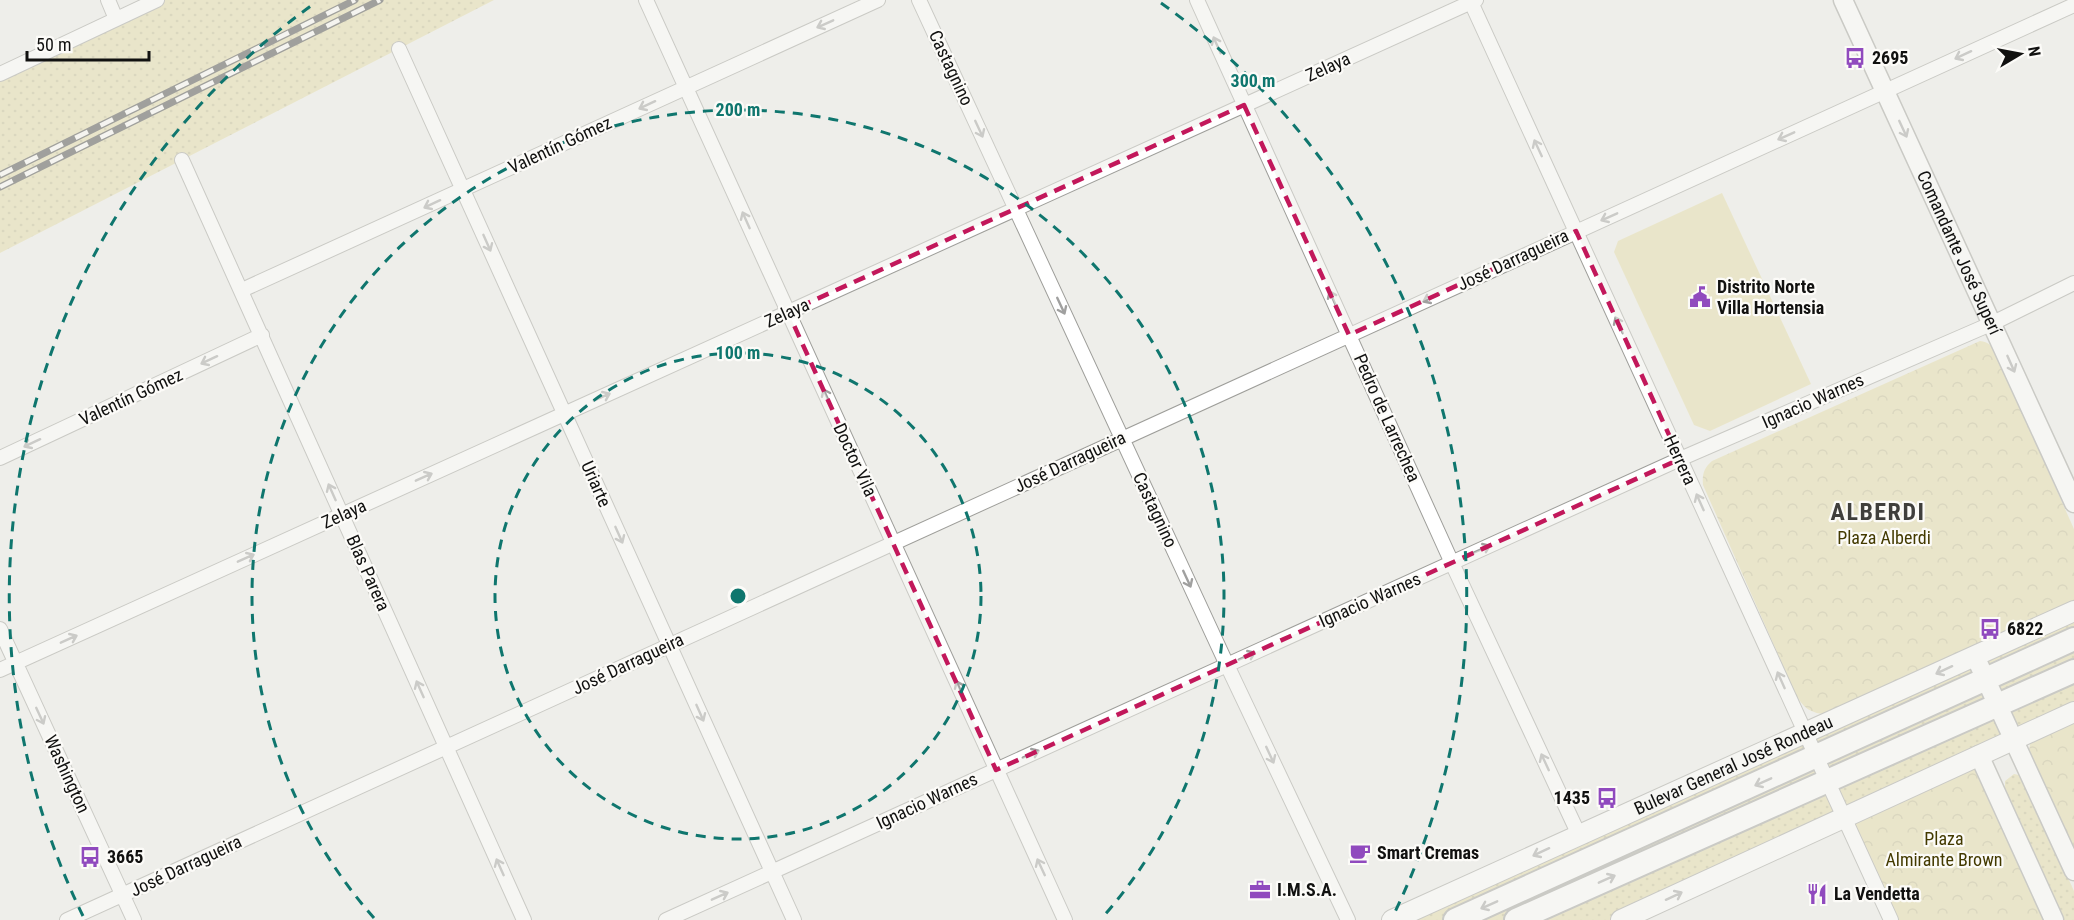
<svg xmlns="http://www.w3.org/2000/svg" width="2074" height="920" font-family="'Roboto Condensed',sans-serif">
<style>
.grass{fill:url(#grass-dots)}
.forest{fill:url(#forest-crowns)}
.garden{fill:#e3daa5}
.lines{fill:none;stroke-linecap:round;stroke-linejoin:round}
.minor-casing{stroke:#9e9e9a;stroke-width:16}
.tertiary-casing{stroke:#9e9e9a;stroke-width:21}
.secondary-casing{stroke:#9e9e9a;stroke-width:22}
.primary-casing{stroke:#9e9e9a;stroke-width:26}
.minor{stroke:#fff;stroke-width:14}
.tertiary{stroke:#fff;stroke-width:18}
.secondary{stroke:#fff;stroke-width:20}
.primary{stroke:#fff;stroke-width:22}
.rail-casing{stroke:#424240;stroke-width:7}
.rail{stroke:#fcfbf8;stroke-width:4.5;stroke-dasharray:14;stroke-linecap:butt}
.oneway{stroke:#a0a09f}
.marked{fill:none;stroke:#c2185b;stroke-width:4.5;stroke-dasharray:12 8;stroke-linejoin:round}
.ring{fill:none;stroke:#0f766e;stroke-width:3;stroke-dasharray:10 8}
.labels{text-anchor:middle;stroke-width:4.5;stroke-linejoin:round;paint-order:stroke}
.poi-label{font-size:18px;font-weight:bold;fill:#111110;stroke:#fcfbf8;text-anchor:start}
.street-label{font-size:18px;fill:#111110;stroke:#fcfbf8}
.park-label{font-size:18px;fill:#433a00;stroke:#fcfbf8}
.district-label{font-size:24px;font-weight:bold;letter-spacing:1.5px;fill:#403f3c;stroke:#fcfbf8}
.centre{fill:#0f766e;stroke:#fcfbf8;stroke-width:3}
.ring-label{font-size:18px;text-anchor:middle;font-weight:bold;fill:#0f766e;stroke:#fcfbf8;stroke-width:4.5;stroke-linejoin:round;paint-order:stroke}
</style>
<defs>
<pattern id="grass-dots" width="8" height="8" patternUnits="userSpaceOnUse" patternTransform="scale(1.5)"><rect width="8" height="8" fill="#e3daa5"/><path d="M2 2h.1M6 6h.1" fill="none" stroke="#c2ba8d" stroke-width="1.8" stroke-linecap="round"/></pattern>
<pattern id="forest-crowns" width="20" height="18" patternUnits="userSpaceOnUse" patternTransform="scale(1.5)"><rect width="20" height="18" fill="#e3daa5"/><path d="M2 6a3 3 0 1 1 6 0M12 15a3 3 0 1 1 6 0" fill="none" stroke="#c2ba8d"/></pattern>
</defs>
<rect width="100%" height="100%" fill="#eeeeea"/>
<path class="grass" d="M157,0H494L0,253V74Z
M2074,611V712L1621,920H1392Z
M2014,774L2019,775L2023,779L2074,891V920H2064L2005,789V781Z"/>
<path class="forest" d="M1980,341C1989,342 1991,345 1996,354L2074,529V605L1831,714C1813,715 1803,709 1795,693L1703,485C1702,474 1704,468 1712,461Z
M2074,719V856L2028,756L2031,739Z
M1979,755L2054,920H1891L1843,817Z"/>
<path class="garden" d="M1722,193L1811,384L1710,431L1694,425L1614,252L1618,241Z"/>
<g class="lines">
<defs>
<path id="minor" d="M108,0L116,19
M646,0L1065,920
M919,0L1227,665L1348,920
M1197,0L1452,563L1579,835
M1470,0L1891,920
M399,49L794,920
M0,74L157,0
M182,160L524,920
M242,290L878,0
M0,458L262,335
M0,629L134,920
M0,670L1476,0
M67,920L2074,5
M666,920L1680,459L1993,323L2074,283"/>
<g id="tertiary">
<path id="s1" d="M1843,0L2074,503"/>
<path d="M1975,656L2074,871"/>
<path d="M1979,755L2054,920"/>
</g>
<g id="secondary">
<path id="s2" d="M1392,920L2074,611"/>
<path d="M1621,920L2074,712"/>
</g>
<path id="primary" d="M1455,920L2074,639
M1516,920L2074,671"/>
</defs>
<use href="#minor" class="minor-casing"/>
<use href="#tertiary" class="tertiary-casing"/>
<use href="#secondary" class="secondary-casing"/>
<use href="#primary" class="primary-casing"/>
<use href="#minor" class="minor"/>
<use href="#tertiary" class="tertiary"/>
<use href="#secondary" class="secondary"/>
<use href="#primary" class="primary"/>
<defs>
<path id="rail" d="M0,175L355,0
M0,187L380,0"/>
</defs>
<use href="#rail" class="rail-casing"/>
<use href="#rail" class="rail"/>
</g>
<defs><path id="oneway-shaft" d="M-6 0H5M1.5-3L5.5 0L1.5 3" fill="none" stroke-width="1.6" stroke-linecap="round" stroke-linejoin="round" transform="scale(1.5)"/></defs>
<g class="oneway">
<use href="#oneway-shaft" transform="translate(825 24) rotate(156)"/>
<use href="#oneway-shaft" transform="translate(1217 45) rotate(-114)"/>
<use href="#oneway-shaft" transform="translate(1963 55) rotate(155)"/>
<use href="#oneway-shaft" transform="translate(647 105) rotate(155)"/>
<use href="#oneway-shaft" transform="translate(979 129) rotate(65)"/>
<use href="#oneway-shaft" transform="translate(1903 129) rotate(65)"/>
<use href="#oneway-shaft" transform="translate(1786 136) rotate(156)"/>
<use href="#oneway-shaft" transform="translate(1538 148) rotate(-115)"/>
<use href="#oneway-shaft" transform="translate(432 204) rotate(155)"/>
<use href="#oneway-shaft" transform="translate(1609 217) rotate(156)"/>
<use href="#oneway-shaft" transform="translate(746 220) rotate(-114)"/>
<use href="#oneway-shaft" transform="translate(487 243) rotate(66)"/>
<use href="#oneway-shaft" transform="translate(1431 298) rotate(155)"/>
<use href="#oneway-shaft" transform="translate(1333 299) rotate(-114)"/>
<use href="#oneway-shaft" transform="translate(1061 306) rotate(65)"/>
<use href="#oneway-shaft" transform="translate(1619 325) rotate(-115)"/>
<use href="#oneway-shaft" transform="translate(209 360) rotate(155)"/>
<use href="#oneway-shaft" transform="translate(2011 364) rotate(66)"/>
<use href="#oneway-shaft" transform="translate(602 397) rotate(-24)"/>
<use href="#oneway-shaft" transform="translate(827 397) rotate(-115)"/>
<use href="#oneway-shaft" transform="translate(32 443) rotate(155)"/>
<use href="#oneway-shaft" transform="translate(424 477) rotate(-24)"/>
<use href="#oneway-shaft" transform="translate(332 492) rotate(-114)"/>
<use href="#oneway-shaft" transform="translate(1700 502) rotate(-114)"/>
<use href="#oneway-shaft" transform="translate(619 535) rotate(66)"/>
<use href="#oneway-shaft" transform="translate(1482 549) rotate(-24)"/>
<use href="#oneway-shaft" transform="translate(246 558) rotate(-24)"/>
<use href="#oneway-shaft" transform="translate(1187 579) rotate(65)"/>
<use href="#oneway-shaft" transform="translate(69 639) rotate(-24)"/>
<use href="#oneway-shaft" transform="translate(1247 656) rotate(-24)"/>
<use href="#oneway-shaft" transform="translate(1944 670) rotate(155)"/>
<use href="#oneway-shaft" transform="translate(1781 680) rotate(-114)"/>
<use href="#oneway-shaft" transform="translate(420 689) rotate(-114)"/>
<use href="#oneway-shaft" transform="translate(960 689) rotate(-114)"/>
<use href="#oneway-shaft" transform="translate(700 713) rotate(66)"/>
<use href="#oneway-shaft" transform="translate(40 716) rotate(65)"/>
<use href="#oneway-shaft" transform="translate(1031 754) rotate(-24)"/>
<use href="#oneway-shaft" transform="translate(1270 755) rotate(65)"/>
<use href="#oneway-shaft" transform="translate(1545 762) rotate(-115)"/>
<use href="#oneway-shaft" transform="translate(1763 782) rotate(156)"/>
<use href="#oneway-shaft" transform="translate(1541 852) rotate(155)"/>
<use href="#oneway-shaft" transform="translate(500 867) rotate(-114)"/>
<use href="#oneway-shaft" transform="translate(1041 867) rotate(-115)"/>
<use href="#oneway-shaft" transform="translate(1607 879) rotate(-24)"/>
<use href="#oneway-shaft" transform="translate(720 896) rotate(-24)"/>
<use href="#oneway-shaft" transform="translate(1674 896) rotate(-25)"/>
<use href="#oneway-shaft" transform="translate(1489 905) rotate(156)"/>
</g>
<path d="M0 0H2074V920H0ZM1244,105L1349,335L1576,231L1680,459L996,770L788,312Z" fill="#eeeeea" fill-opacity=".55" fill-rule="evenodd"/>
<path class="marked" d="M1244,105L1349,335L1576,231L1680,459L996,770L788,312Z"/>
<g class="ring">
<circle cx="738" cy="596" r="243"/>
<path d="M374 918A486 486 0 1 1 1102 918"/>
<path d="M83 916A729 729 0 0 1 315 3M1161 3A729 729 0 0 1 1393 916"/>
</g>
<defs>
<symbol id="bus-bare" viewBox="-9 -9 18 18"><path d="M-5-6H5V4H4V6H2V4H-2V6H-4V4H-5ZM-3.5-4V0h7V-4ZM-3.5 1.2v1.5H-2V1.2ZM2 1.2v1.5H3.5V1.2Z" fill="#904abe" stroke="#fcfbf8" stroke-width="2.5" paint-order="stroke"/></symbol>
<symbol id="civic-bare" viewBox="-9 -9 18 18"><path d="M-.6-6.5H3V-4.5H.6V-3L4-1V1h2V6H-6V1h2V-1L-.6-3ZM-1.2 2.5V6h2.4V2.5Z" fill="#904abe" stroke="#fcfbf8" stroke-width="2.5" paint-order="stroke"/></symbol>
<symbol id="cafe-bare" viewBox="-9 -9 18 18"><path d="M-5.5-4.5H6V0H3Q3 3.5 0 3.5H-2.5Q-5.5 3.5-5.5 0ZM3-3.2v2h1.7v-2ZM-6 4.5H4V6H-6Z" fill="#904abe" stroke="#fcfbf8" stroke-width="2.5" paint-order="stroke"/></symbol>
<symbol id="office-bare" viewBox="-9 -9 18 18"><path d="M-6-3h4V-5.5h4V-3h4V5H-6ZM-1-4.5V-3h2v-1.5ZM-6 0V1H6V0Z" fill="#904abe" stroke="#fcfbf8" stroke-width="2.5" paint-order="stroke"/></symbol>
<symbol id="restaurant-bare" viewBox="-9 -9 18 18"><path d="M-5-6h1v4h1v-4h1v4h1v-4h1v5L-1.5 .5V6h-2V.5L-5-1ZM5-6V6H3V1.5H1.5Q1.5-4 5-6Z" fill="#904abe" stroke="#fcfbf8" stroke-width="2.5" paint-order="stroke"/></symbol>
</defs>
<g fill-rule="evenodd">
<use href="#bus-bare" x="1840" y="43" width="30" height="30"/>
<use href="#civic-bare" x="1685" y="282" width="30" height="30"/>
<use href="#bus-bare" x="1975" y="614" width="30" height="30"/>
<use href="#bus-bare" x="1592" y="783" width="30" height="30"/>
<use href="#cafe-bare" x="1345" y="838" width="30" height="30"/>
<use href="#bus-bare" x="75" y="842" width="30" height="30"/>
<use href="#office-bare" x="1245" y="875" width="30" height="30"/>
<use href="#restaurant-bare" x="1802" y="879" width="30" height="30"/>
</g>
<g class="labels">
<g class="poi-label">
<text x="1872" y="64">2695</text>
<text x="1717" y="293">Distrito Norte<tspan x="1717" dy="21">Villa Hortensia</tspan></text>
<text x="2007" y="635">6822</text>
<text x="1590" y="804" text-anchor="end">1435</text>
<text x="1377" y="859">Smart Cremas</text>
<text x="107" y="863">3665</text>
<text x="1277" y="896">I.M.S.A.</text>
<text x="1834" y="900">La Vendetta</text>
</g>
<g class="street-label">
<text transform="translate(1328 67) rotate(-24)" y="6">Zelaya</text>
<text transform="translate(951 68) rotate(65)" y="6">Castagnino</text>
<text transform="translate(560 145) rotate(-25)" y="6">Valentín Gómez</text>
<text dy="6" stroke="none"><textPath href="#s1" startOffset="278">Comandante José Superí</textPath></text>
<text transform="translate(1513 260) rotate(-25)" y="6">José Darragueira</text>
<text transform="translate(787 313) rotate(-24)" y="6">Zelaya</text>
<text transform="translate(131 397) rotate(-25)" y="6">Valentín Gómez</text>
<text transform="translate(1813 401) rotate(-24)" y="6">Ignacio Warnes</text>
<text transform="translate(1387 418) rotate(66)" y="6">Pedro de Larrechea</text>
<text transform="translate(855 460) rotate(65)" y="6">Doctor Vila</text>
<text transform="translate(1680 460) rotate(65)" y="6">Herrera</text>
<text transform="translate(1070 462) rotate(-25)" y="6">José Darragueira</text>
<text transform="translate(596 484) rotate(66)" y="6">Uriarte</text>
<text transform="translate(1155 510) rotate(65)" y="6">Castagnino</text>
<text transform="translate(344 514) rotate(-24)" y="6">Zelaya</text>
<text transform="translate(368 573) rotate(66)" y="6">Blas Parera</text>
<text transform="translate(1370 600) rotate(-24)" y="6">Ignacio Warnes</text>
<text transform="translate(628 664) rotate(-25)" y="6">José Darragueira</text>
<text dy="6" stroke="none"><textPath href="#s2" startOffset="375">Bulevar General José Rondeau</textPath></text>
<text transform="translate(67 774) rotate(65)" y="6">Washington</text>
<text transform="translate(927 801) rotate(-25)" y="6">Ignacio Warnes</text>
<text transform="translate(186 866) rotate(-25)" y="6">José Darragueira</text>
</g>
<g class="park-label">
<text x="1884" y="544">Plaza Alberdi</text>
<text x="1944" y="845">Plaza<tspan x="1944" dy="21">Almirante Brown</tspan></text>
</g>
<g class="district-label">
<text x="1878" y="520">ALBERDI</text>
</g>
</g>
<circle cx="738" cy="596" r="9" class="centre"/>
<g class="ring-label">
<text x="1253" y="87">300 m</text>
<text x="738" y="116">200 m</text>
<text x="738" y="359">100 m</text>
</g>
<g transform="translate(2020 54) rotate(80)" stroke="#fcfbf8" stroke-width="4.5" paint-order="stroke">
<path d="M0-4.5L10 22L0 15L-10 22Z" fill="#111110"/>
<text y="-9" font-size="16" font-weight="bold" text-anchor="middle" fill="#111110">N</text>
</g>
<path d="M27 51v9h122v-9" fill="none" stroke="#111110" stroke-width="3"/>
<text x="36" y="51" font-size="18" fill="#111110" stroke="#fcfbf8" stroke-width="4.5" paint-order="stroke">50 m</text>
</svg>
